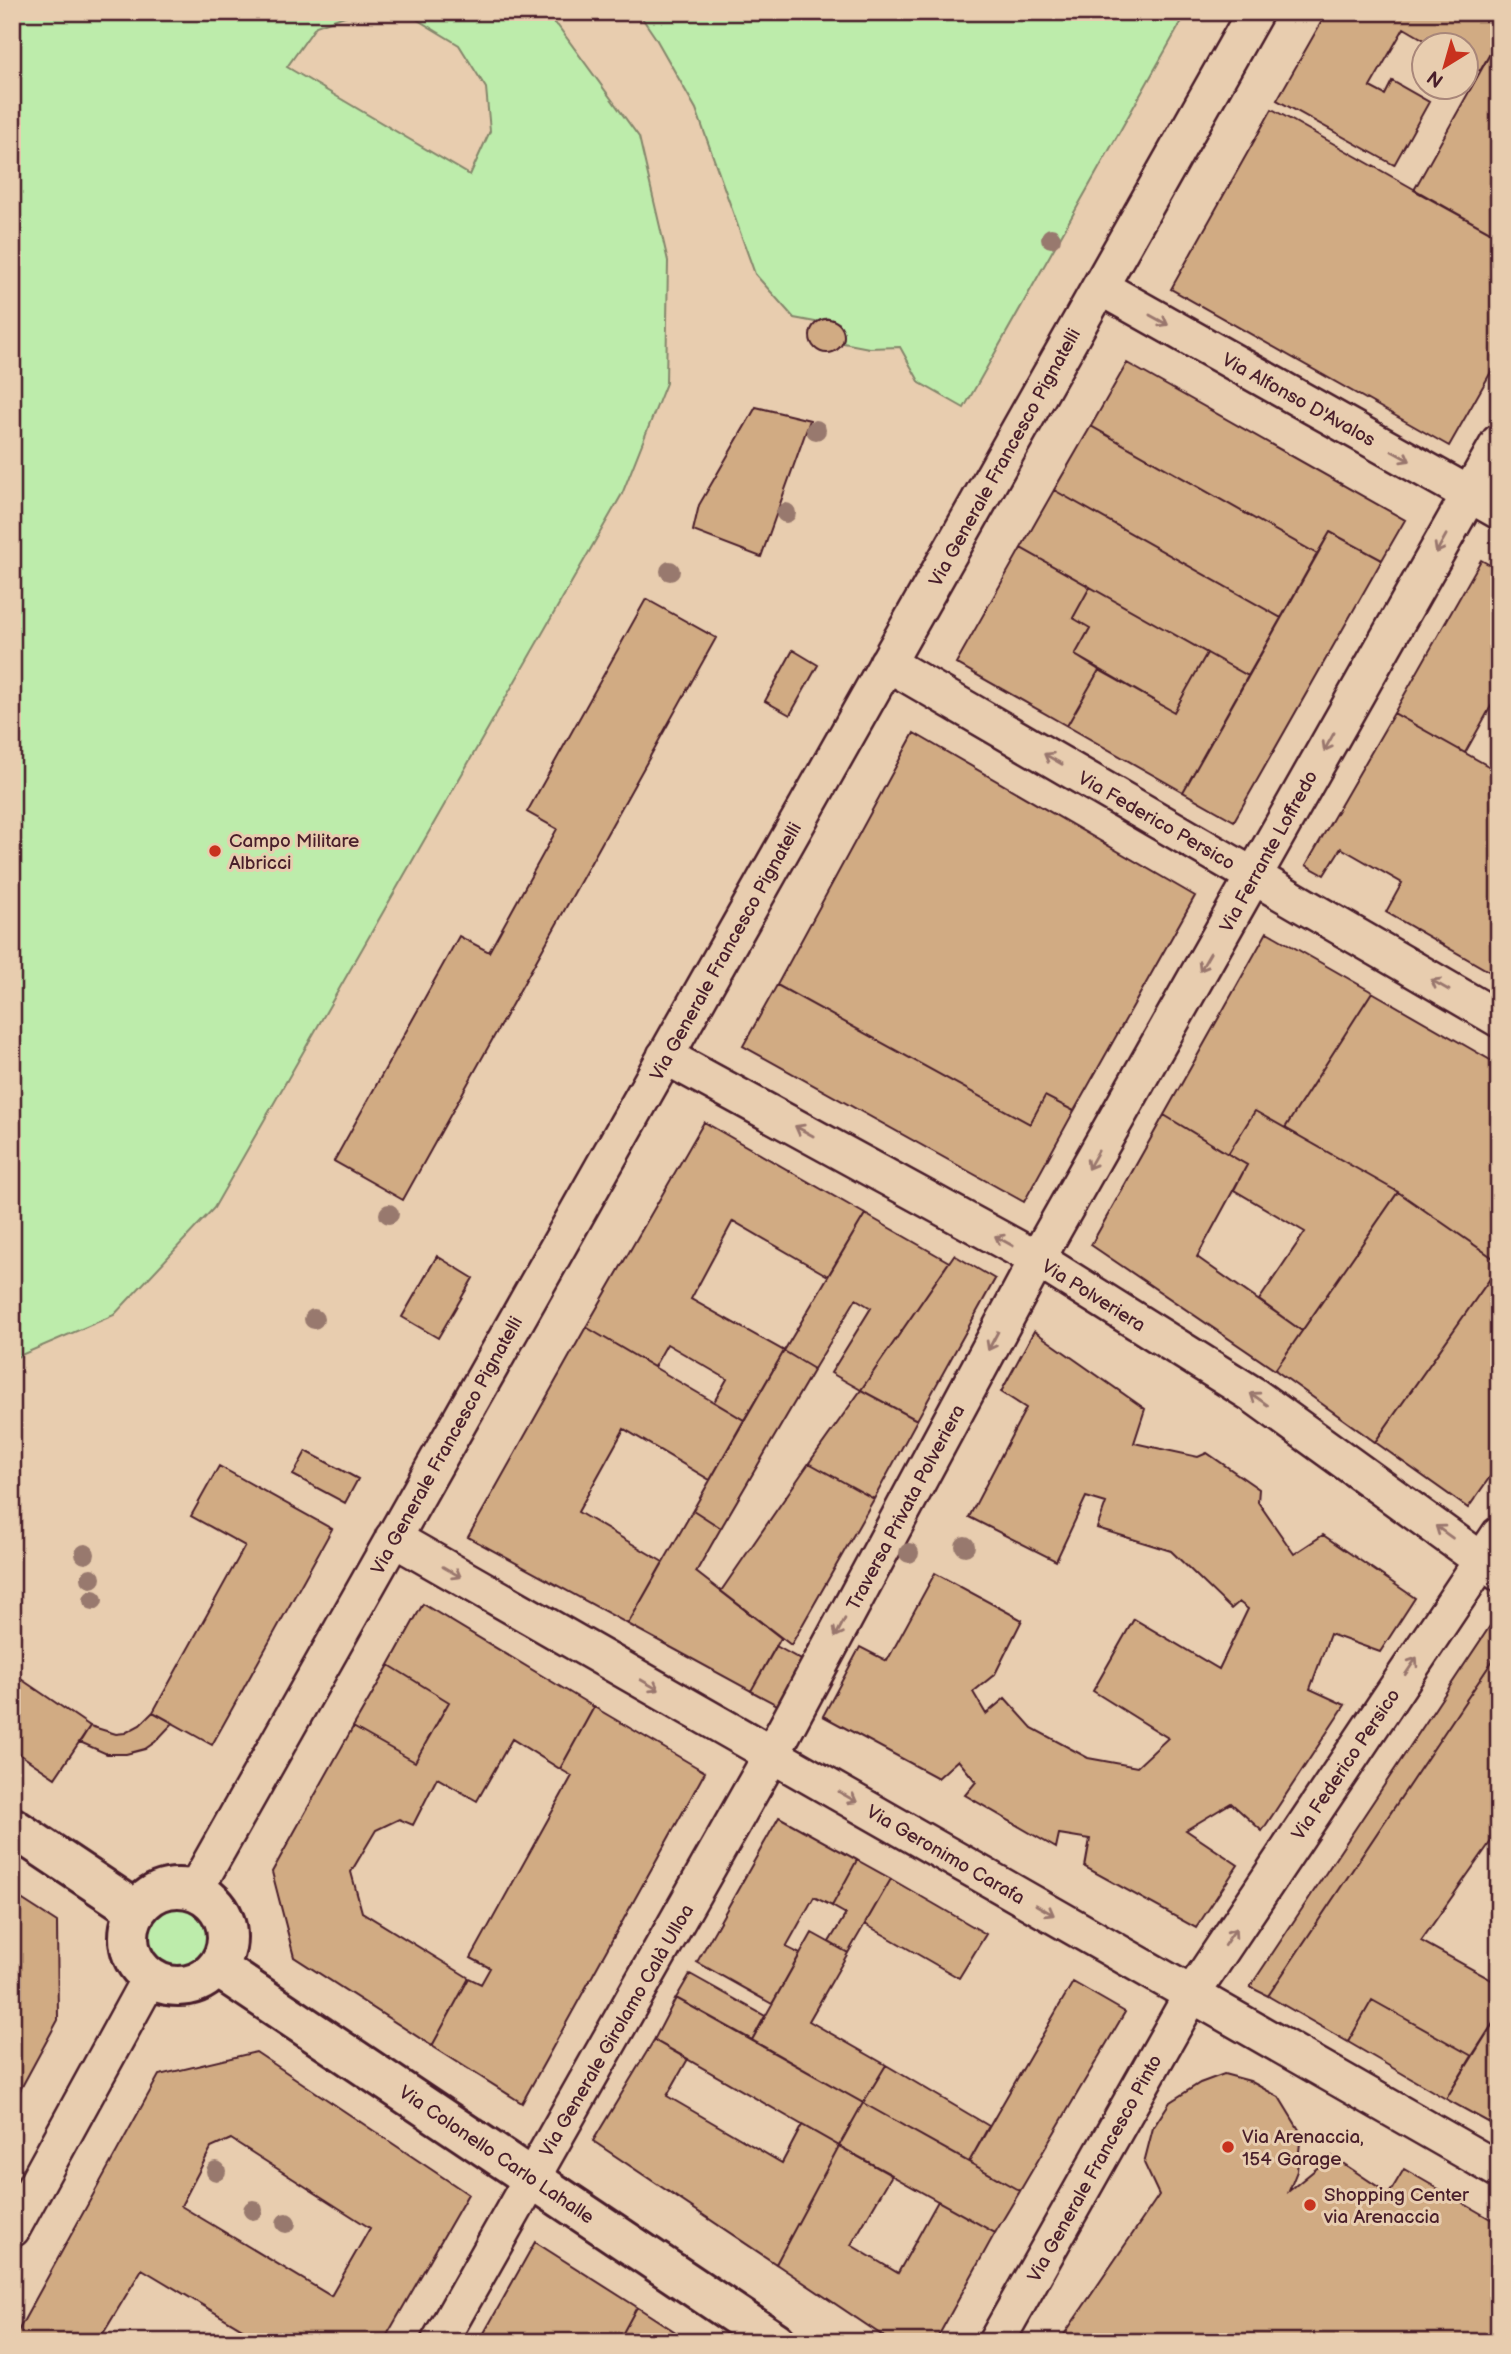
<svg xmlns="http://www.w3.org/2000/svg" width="1511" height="2354" font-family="'Balsamiq Sans',sans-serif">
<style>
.green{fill:#bdecab;stroke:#84866b;stroke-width:2;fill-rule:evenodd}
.building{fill:#d1ab83;stroke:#4a1f2b;stroke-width:2;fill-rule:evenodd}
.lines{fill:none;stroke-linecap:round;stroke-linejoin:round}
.minor-casing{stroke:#4a1f2b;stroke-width:40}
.tertiary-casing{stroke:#4a1f2b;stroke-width:44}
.minor{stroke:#e8cdaf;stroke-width:35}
.tertiary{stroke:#e8cdaf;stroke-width:38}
.tree{fill:#98796e}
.oneway{stroke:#99766d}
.poi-dot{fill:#c8321e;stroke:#e8cdaf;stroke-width:2.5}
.labels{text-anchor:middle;stroke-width:6;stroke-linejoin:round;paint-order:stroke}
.street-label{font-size:19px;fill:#4a1f2b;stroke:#e8cdaf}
.poi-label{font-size:19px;fill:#4a1f2b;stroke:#e8cdaf;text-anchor:start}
</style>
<rect width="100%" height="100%" fill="#e8cdaf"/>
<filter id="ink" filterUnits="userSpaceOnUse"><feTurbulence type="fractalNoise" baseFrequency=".0143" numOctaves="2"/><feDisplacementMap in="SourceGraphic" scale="14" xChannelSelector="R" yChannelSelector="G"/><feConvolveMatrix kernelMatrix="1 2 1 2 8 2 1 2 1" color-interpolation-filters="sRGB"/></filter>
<g filter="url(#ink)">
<path class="green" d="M21,12H538L558,26L639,137L668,261L666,383L622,494L214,1208L114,1315L12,1359V24ZM353,13L416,19L459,45L486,88L490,131L470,175L287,67L316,26Z
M638,12H1187L964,408L920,383L900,347L869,348L843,343L844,333L839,323L827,318L815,322L794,318L755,274L696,109L655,37Z
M148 1937a30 30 0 1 1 60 0a30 30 0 1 1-60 0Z"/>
<path class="building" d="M1327,12H1499V38L1480,71L1466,63V46H1435L1404,28L1370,87L1385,95L1392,81L1429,102L1394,165L1277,100Z
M1499,38V237L1414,190Z
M1272,109L1499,237V358L1449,446L1171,289Z
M810 336a17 17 0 1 1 34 0a17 17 0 1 1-34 0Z
M1127,363L1405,520L1382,560L1330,532L1317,554L1091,426Z
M756,407L810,420L761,557L693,531L699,505Z
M1091,426L1317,554L1281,618L1054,490Z
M1054,490L1281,618L1248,676L1021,548Z
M1330,532L1382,560L1234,821L1183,792Z
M1021,548L1090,587L1073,618L1090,628L1075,655L1099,670L1067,726L956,663Z
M1481,560L1499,570V692L1465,753L1394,713Z
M1090,587L1207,653L1174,712L1075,655L1090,628L1073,618Z
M646,599L716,638L403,1200L334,1161L459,936L489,952L557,829L527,812Z
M793,650L818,665L790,715L765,701Z
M1207,653L1248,676L1183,792L1067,726L1099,670L1174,712Z
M1394,713L1499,772V977L1386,912L1402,883L1341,848L1324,875L1306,865Z
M914,733L1195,896L1074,1111L1045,1096L1030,1124L777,985Z
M1267,932L1372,992L1285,1128L1255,1111L1228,1154L1164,1115Z
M777,985L1030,1124L1045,1096L1074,1111L1024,1202L743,1046Z
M1372,992L1499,1065V1262L1398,1192L1285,1128Z
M1255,1111L1398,1192L1302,1331L1259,1300L1305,1232L1234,1190L1247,1165L1228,1154Z
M1164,1115L1247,1165L1197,1257L1302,1331L1275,1370L1091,1245Z
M704,1122L865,1214L828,1276L733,1221L691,1299L784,1351L744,1420L714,1402L727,1379L667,1344L654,1367L586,1327Z
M1398,1192L1499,1262V1266L1375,1442L1275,1370Z
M865,1214L949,1262L861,1390L831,1373L871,1308L856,1299L814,1369L784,1351Z
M954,1255L995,1279L917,1420L861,1390Z
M437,1256L473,1278L438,1338L402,1317Z
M1499,1266V1464L1468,1508L1375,1442Z
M586,1327L744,1420L710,1480L624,1429L578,1512L663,1562L628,1624L468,1537Z
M1034,1331L1145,1409L1134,1443L1198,1457L1207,1453L1259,1489L1258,1502L1294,1554L1323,1535L1415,1598L1380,1652L1330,1634L1310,1689L1345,1705L1262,1831L1231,1803L1186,1830L1238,1865L1196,1928L1085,1867L1090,1839L1059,1834L1056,1848L965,1795L976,1782L958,1760L938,1778L823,1716L860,1647L887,1661L935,1573L1022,1620L995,1674L973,1692L986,1714L1005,1698L1032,1728L1088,1758L1137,1767L1168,1738L1093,1691L1134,1619L1219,1669L1248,1609L1239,1602L1231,1609L1171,1551L1097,1528L1106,1503L1086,1497L1056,1561L969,1517L1026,1408L1001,1392Z
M784,1351L814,1369L721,1528L693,1510Z
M861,1390L917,1420L874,1499L809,1463Z
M306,1451L358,1479L345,1503L293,1475Z
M809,1463L874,1499L791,1645L721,1591Z
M219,1466L332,1529L212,1745L153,1712L245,1546L191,1516Z
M693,1510L721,1528L696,1572L781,1638L751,1691L628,1624Z
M423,1604L594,1707L560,1769L512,1739L477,1801L437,1778L413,1825L399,1819L376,1830L351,1872L362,1912L469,1978L432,2046L294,1957L272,1872L353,1727L415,1762L449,1702L389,1665Z
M1498,1614L1499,1651L1268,1996L1250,1987Z
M776,1646L803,1661L779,1706L751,1691Z
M1499,1651V1830L1421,1941L1499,1984V2014L1472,2056L1372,2000L1348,2042L1268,1996Z
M389,1665L449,1702L415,1762L353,1727Z
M12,1673L90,1726L55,1778L12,1749Z
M594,1707L705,1772L522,2103L432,2046L469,1978L481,1984L490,1968L471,1958L572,1776L560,1769Z
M153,1712L173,1723L155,1742L145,1749L126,1754H107L80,1742L90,1726L116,1734L125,1733L140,1725Z
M779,1817L857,1860L832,1906L814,1897L786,1947L800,1954L772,2004L697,1962Z
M857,1860L891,1879L848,1953L829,1942L846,1914L832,1906Z
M891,1879L986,1934L959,1978L865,1924Z
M12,1893L57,1922L58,2020L12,2105Z
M812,1933L848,1953L809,2021L886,2065L863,2103L752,2040Z
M690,1974L765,2016L752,2040L676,1998Z
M1073,1982L1125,2012L1020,2191L969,2162Z
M676,1998L863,2103L839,2146L654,2040Z
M1372,2000L1472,2056L1446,2099L1348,2042Z
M1499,2014V2128L1446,2099Z
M654,2040L688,2059L667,2096L782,2163L802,2125L839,2146L776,2264L593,2141Z
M256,2052L468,2194L383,2342H264L142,2269L98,2342H12L159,2075ZM231,2139L370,2228L331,2296L181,2206L211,2148Z
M886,2065L989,2126L969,2162L863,2103Z
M1224,2074L1250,2081L1279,2097L1301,2133L1297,2171L1289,2191L1332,2156L1389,2194L1404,2169L1499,2224V2342H1059L1159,2195L1144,2163L1153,2128L1170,2102L1200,2083Z
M863,2103L1020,2191L995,2233L839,2146Z
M839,2146L892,2175L851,2245L898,2273L938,2201L995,2233L935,2342H892L776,2264Z
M535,2242L637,2307L618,2342H479Z
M637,2307L691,2342H618Z"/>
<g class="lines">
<defs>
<path id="minor" d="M1100,287L1499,511
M887,663L1499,1019
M665,1056L1037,1259L1252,1394L1499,1573
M393,1538L1499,2170
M195,1890L1255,12
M12,2229L150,1977
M439,2342L772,1754L1050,1236L1499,442
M996,2342L1192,1994L1499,1535"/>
<path id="tertiary" d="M12,1827L136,1910
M129 1937a49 49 0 1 1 98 0a49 49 0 1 1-98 0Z
M218,1968L776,2342"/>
</defs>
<use href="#minor" class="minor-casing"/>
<use href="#tertiary" class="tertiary-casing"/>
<use href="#minor" class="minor"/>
<use href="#tertiary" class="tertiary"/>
</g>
<g class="tree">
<circle cx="1051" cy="238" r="10"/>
<circle cx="816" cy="430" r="10"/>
<circle cx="786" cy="513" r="10"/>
<circle cx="670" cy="571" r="10"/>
<circle cx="389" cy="1214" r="10"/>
<circle cx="314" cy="1319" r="10"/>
<circle cx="965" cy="1546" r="10"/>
<circle cx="909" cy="1553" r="10"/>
<circle cx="85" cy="1554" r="10"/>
<circle cx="91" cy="1578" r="10"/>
<circle cx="93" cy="1600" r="10"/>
<circle cx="216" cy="2171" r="10"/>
<circle cx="253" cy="2210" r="10"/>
<circle cx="286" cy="2223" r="10"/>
</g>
<defs><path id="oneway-shaft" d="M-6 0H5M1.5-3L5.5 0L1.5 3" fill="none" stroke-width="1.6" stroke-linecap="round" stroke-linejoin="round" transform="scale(1.75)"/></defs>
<g class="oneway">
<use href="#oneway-shaft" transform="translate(1159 320) rotate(29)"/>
<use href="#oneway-shaft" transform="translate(1401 456) rotate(29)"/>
<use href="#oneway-shaft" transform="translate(1441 544) rotate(119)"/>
<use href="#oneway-shaft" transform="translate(1329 742) rotate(119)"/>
<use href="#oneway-shaft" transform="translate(1053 759) rotate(-150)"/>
<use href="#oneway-shaft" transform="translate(1205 962) rotate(120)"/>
<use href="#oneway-shaft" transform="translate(1440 985) rotate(-150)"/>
<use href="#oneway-shaft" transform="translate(804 1131) rotate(-151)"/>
<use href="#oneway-shaft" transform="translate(1093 1160) rotate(120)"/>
<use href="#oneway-shaft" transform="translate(1004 1241) rotate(-151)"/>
<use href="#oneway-shaft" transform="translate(993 1341) rotate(118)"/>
<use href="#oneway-shaft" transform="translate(1259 1399) rotate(-145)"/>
<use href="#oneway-shaft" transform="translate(1444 1532) rotate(-144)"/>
<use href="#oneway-shaft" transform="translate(452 1572) rotate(30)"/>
<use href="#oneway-shaft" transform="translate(840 1628) rotate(118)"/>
<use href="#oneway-shaft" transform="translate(1411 1666) rotate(-56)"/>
<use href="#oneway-shaft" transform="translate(650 1685) rotate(30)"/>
<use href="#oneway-shaft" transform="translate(848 1797) rotate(30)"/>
<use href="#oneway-shaft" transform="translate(1045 1910) rotate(30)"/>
<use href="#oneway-shaft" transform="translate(1230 1937) rotate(-56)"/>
</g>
</g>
<g class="poi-dot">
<circle cx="215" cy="851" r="7"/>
<circle cx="1228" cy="2147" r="7"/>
<circle cx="1310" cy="2205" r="7"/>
</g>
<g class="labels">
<g class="street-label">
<text transform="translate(1299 399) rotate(29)" y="7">Via Alfonso D'Avalos</text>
<text transform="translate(1004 457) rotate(-61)" y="7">Via Generale Francesco Pignatelli</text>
<text transform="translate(1157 820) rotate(30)" y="7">Via Federico Persico</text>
<text transform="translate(1268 851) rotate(-61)" y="7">Via Ferrante Loffredo</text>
<text transform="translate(725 951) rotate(-61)" y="7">Via Generale Francesco Pignatelli</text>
<text transform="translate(1094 1295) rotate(32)" y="7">Via Polveriera</text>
<text transform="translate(446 1445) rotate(-61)" y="7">Via Generale Francesco Pignatelli</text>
<text transform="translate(905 1507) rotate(-62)" y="7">Traversa Privata Polveriera</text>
<text transform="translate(1345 1764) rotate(-56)" y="7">Via Federico Persico</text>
<text transform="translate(946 1854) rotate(30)" y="7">Via Geronimo Carafa</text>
<text transform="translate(616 2030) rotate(-60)" y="7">Via Generale Girolamo Calà Ulloa</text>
<text transform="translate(497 2154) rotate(34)" y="7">Via Colonello Carlo Lahalle</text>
<text transform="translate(1094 2168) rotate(-61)" y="7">Via Generale Francesco Pinto</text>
</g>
<g class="poi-label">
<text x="229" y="847">Campo Militare<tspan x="229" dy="22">Albricci</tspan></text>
<text x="1242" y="2143">Via Arenaccia,<tspan x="1242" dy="22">154 Garage</tspan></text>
<text x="1324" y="2201">Shopping Center<tspan x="1324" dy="22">via Arenaccia</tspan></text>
</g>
</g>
<rect width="1511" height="2354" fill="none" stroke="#e8cdaf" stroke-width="42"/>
<rect x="21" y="21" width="1469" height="2312" fill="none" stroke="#4a1f2b" stroke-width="2.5" filter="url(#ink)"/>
<g transform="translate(1445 66) rotate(217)"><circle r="33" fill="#e8cdaf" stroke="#a9877a" stroke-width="2"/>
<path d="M0-5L12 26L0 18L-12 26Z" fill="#c8321e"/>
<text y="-10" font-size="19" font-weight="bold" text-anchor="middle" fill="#4a1f2b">N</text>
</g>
</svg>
